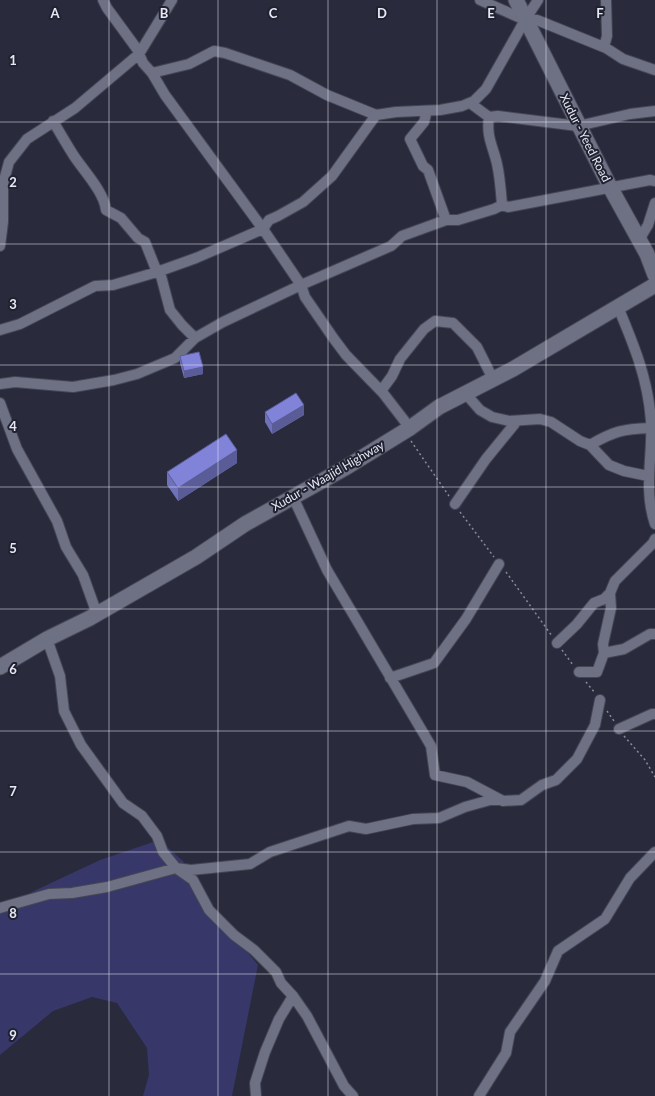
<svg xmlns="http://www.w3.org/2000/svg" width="655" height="1096" font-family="Lato,sans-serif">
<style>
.green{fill:#373769}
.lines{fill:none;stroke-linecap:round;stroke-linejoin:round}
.street-casing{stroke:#454654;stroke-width:12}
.secondary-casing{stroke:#454654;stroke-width:17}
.path{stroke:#8a8b99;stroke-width:1.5;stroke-dasharray:2 3;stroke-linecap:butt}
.street{stroke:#6e7083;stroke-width:10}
.secondary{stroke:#6e7083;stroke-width:15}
.wall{fill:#6f71ba}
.shaded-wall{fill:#5a5c97}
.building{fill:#8183d8;stroke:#5a5c97}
.grid{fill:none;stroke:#e7e8f3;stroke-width:1;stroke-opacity:0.55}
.labels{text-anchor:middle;stroke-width:4;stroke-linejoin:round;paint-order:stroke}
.street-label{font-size:12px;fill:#e7e8f3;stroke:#202131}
.grid-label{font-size:13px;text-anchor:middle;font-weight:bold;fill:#e7e8f3;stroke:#202131;stroke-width:4;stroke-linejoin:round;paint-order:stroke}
</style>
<rect width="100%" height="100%" fill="#292a3b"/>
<path class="green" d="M159,840L183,861L200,893L258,965L232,1096H143L149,1075L147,1048L117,1003L92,997L53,1011L0,1055V910L36,890L100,860Z"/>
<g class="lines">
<defs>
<path id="street" d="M103,0L107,8L137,49L143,63L152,73L165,95L263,229L301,285L305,297L334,339L346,355L383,393L410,428
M480,0L525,20H537L606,48L623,59L655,70
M604,47L607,36L606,0
M152,73L189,64L214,51L225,53L290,75L327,95L376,115L396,112L440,110L462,106L474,101L486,89L525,20L538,0
M470,103L489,117L498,116L578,126L630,114L655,111
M427,111L424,122L410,139L423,166L428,170L446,220
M489,117C486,137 493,146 497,164C500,177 501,192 502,205
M53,121C60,133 67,145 74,156C84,171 104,192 106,210L121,218L138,238L145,242L157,272L161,276L170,310L182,325L195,338
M639,240L648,225L655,203
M0,246L3,222V184L9,162L27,139L75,108L139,54L172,0
M618,307C634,345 648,379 651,421C653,456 643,489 655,524
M0,330L20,324L95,286L113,285L157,272L196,258L263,229L269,220L278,216L303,202L332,176L376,115
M0,384L15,382L73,387L114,380L137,374L175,358L195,338L223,322L301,285L391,246L402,236L446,220H458L494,209L502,205L508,207L650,180L655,181
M381,391L392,376L400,359L424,329L435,321L453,323L477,347L493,379
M465,393L480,410L492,417L509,421L540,419L551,422L580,441L590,445L609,465L624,471L648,476
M0,403L17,449L57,521L66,547L83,575L97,614
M590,445C614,431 623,429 650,428
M293,497L327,570L431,746L435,775L467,782L503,801L521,800L542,785L556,780L577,759L595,725L600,700
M455,504L486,459L517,421
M47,639L60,676L64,711L81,745L123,803L142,816L157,836L163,852L176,868L193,880L209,910L234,935L254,950L276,972L281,983L293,996L307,1016L344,1086L353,1096
M557,643L577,624L594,603L604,599L610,593
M604,653L624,649L650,634H655
M579,672H597L604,653L603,644L611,608L610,593L615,581L653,543L655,539
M390,678L434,663L466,619L499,564
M619,729L652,714H655
M0,908L49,894L72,893L107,887L176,868L191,870L250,864L270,852L349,826L366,829L413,819L439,818L465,807L490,800H501
M256,1096L255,1083L265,1052L279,1019L293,996
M479,1096L506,1053L510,1032L545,981L558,951L605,919L630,878L655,852"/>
<path id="secondary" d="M516,0L610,187L647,254L655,275
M0,667L47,639L90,618L196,557L245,524L345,468L410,428L439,407L513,369L655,285"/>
</defs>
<use href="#street" class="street-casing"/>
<use href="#secondary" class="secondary-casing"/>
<path class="path" d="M411,441L449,496
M460,512L494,557
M506,572L552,636
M562,650L573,665
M586,682L595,693
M607,711L614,721
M624,736L645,760L655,777"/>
<use href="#street" class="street"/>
<use href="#secondary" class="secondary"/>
</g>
<path class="wall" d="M180,356L203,374L184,378L180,363Z
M265,412L304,415L272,434L265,422Z
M237,463L178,501L167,485V472Z"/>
<path class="shaded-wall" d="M203,367V374L184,378V371Z
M304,405V415L272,434V424Z
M237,450V463L178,501V488Z"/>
<path class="building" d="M199,352L203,367L184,371L180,356Z
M296,393L304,405L272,424L265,412Z
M226,434L237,450L178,488L167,472Z"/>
<path class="grid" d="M109,0V1096M218,0V1096M328,0V1096M437,0V1096M546,0V1096M0,122H655M0,244H655M0,365H655M0,487H655M0,609H655M0,731H655M0,852H655M0,974H655"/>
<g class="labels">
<g class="street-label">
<text transform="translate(585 138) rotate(63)" y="4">Xudur - Yeed Road</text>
<text transform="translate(328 476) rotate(-30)" y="4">Xudur - Waajid Highway</text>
</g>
</g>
<g class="grid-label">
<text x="55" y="18">A</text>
<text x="164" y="18">B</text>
<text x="273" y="18">C</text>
<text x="382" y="18">D</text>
<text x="491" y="18">E</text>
<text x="600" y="18">F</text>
<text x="13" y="65">1</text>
<text x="13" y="187">2</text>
<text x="13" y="309">3</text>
<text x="13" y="431">4</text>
<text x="13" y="553">5</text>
<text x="13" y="674">6</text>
<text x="13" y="796">7</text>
<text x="13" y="918">8</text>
<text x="13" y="1040">9</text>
</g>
</svg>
